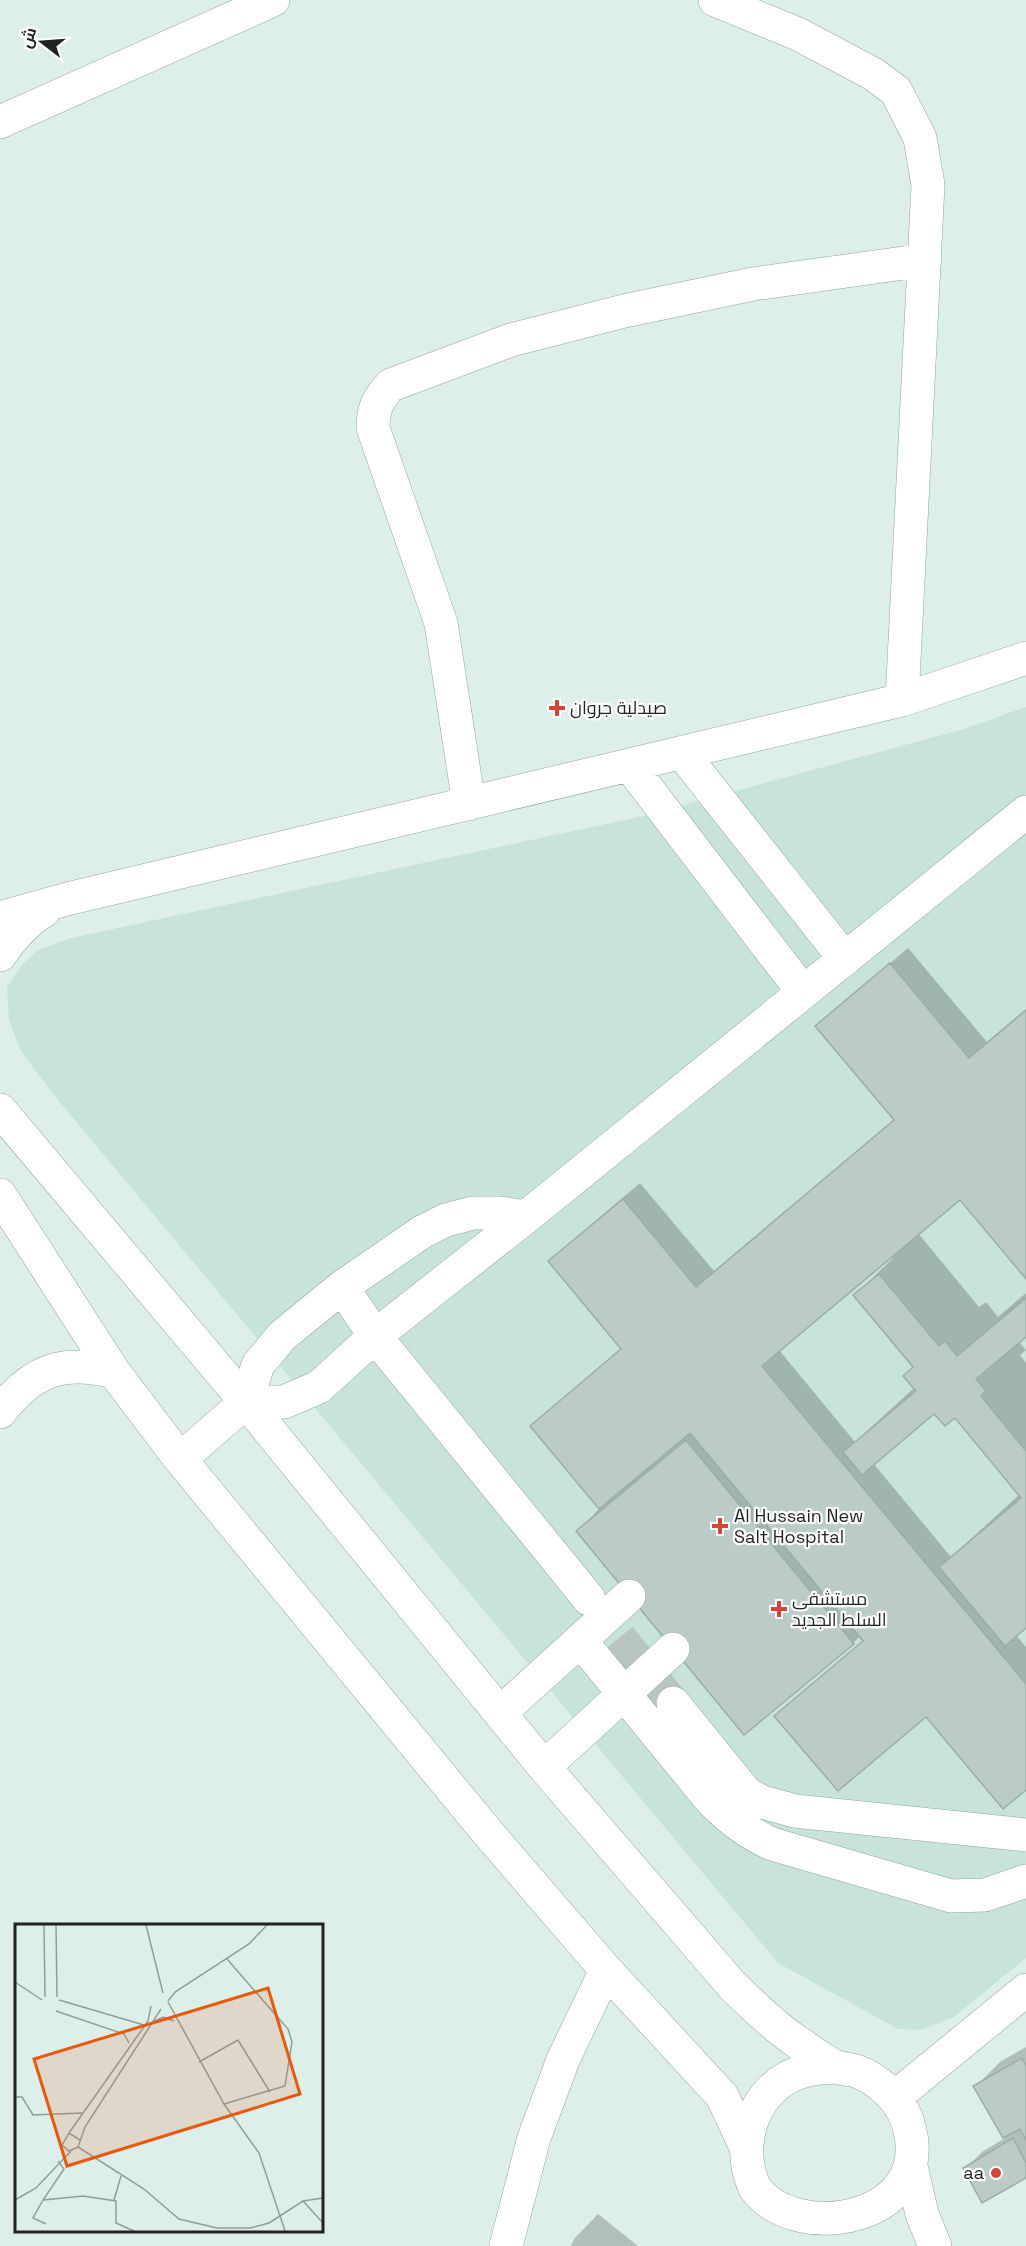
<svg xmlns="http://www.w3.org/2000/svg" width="1026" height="2246" font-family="'Space Grotesk',Cairo,sans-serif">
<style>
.built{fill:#c8e3dc}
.shadow{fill:#0003;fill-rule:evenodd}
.building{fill:#bbccc8;stroke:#9cada9;stroke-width:1.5}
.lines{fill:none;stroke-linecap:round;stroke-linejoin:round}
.minor-tunnel{stroke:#b7c6c3;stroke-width:33;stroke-dasharray:33 16;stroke-linecap:butt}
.minor-casing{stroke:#92a39f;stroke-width:34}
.minor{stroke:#fff;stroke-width:33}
.poi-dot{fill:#d3453a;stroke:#fff;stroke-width:2}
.labels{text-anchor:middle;stroke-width:4.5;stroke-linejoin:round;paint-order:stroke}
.poi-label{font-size:18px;fill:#1d2422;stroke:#fff;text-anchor:start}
.inset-road{fill:none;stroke:#909e9b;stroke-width:1.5}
.view{fill:#e8590c;fill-opacity:0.15;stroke:#e8590c;stroke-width:3}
.inset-edge{fill:none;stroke:#1d2422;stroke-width:3}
</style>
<rect width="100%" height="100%" fill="#ddefeb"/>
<path class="built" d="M1026,707V1958L954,2017L921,2030L898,2029L778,1963L53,1094L20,1050L9,1020L7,988L21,966L38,950L71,938L639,817L964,729Z"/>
<path class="shadow" d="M908,948L987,1042L1026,1009V1277L960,1198L918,1233L979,1307L986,1302L998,1317L1026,1293V1335L1018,1341L1026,1350L1020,1355L1026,1363V1626L1016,1635L1026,1647V1788L926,1715L776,1716L864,1640L861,1635L853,1643L578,1531L600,1508L532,1426L621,1348L550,1262L567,1245L640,1183L714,1271L895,1119L817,1026ZM891,1256L893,1258L855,1295L914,1367L915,1387L855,1442L779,1350ZM934,1412L955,1415L1020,1494L951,1557L873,1463Z
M1026,2047V2177L965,2169L982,2152L1005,2138L975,2087L1000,2062Z
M598,2214L638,2246H571L574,2239Z"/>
<path class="building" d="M890,963L969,1058L1026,1010V1279L960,1200L762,1366L1026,1684V1790L1003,1809L926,1717L838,1791L774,1716L863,1641L690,1433L599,1509L530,1426L621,1349L548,1261L623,1199L696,1287L894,1120L815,1026Z
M879,1274L939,1346L945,1341L957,1356L1026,1298V1337L976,1379L986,1391L981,1396L1026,1451V1628L1005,1646L939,1567L1021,1498L955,1418L945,1426L934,1414L862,1475L843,1452L916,1391L903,1376L913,1367L853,1295Z
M686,1440L854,1644L744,1735L576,1531Z
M1022,2058L1026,2066V2140L1020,2129L1003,2138L973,2086Z
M1013,2138L1026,2163V2178L982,2203L963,2168Z"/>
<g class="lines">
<path class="minor-tunnel" d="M589,1599L673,1703"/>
<defs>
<path id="minor" d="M715,0L798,34L873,74L896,91L920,138L928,185L902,700
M0,122L273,0
M682,753L845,959
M630,766L803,992
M469,804L441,623L373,428C373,408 378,399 391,385L511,340L624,311L753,284L925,260
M0,918L67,899L902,700L1026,658
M0,955C12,937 27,921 45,910
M0,1110L246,1402L544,1767L732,1985C753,2006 775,2027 800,2044C811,2051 822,2060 834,2066C841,2069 849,2069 856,2071C878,2079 899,2098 907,2120C941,2219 798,2246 755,2188C734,2145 754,2084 804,2071C814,2068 825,2068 835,2067
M0,1195L114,1372L180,1459L488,1833L606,1970L722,2096L745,2145
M342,1287L375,1336L589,1599
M246,1402H284L319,1387L375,1336L526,1217L1026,812
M0,1412C32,1370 63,1359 114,1372
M180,1459L246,1402L258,1365L282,1336L342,1287L422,1232L446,1220L473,1213H500L526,1217
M580,1640L710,1799C729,1819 747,1833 772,1844L951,1896L985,1895L1026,1881
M673,1703L747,1794L762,1802L795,1811L1026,1835
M500,1713L629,1596
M544,1767L673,1649
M894,2098L1026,1990
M911,2166L922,2214L935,2246
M506,2246L534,2138L563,2060L606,1970"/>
</defs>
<use href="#minor" class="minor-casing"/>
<use href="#minor" class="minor"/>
</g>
<g class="poi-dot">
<path d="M554 699h6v6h6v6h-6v6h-6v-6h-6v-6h6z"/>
<path d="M717 1517h6v6h6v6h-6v6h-6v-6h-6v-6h6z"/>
<path d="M776 1600h6v6h6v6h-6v6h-6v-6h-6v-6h6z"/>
<circle cx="996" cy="2173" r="6"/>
</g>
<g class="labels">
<g class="poi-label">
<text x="570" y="714">صيدلية جروان</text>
<text x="734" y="1522">Al Hussain New<tspan x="734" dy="21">Salt Hospital</tspan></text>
<text x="792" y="1605">مستشفى<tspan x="792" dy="21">السلط الجديد</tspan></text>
<text x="984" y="2179" text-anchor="end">aa</text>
</g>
</g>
<g transform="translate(15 1924)">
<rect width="308" height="308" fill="#ddefeb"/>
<path class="inset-road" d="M29,1L30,73M41,1L42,73M131,1L148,69M0,58L27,76M44,76L129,101M153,77L160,68L234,20L252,1M153,78L209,180L244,229L270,307M41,87L109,110L114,119M140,97L148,93L159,97M184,138L223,116L255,168M0,173H7L18,191L67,189M209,180L270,162L277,118L273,105L212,35M54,209L133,97L136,82M65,216L54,209L47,221L54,227L63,223L70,203L146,85M63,223L129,265L164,295L202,304H235L254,299L288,277L308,299M43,237L49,245L28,276L68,272L101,277V299L119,307M0,276L21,264L56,227M28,276L18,294L31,300M99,276L106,252M288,277L308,274"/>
<path class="view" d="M253,64L285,170L52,242L19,135Z"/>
<rect width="308" height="308" class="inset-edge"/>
</g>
<g transform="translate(42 42) rotate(287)" stroke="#ffffff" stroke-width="4.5" paint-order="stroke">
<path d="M0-4.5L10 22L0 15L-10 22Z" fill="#1d2422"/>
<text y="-9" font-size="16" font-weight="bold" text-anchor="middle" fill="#1d2422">ش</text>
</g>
</svg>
